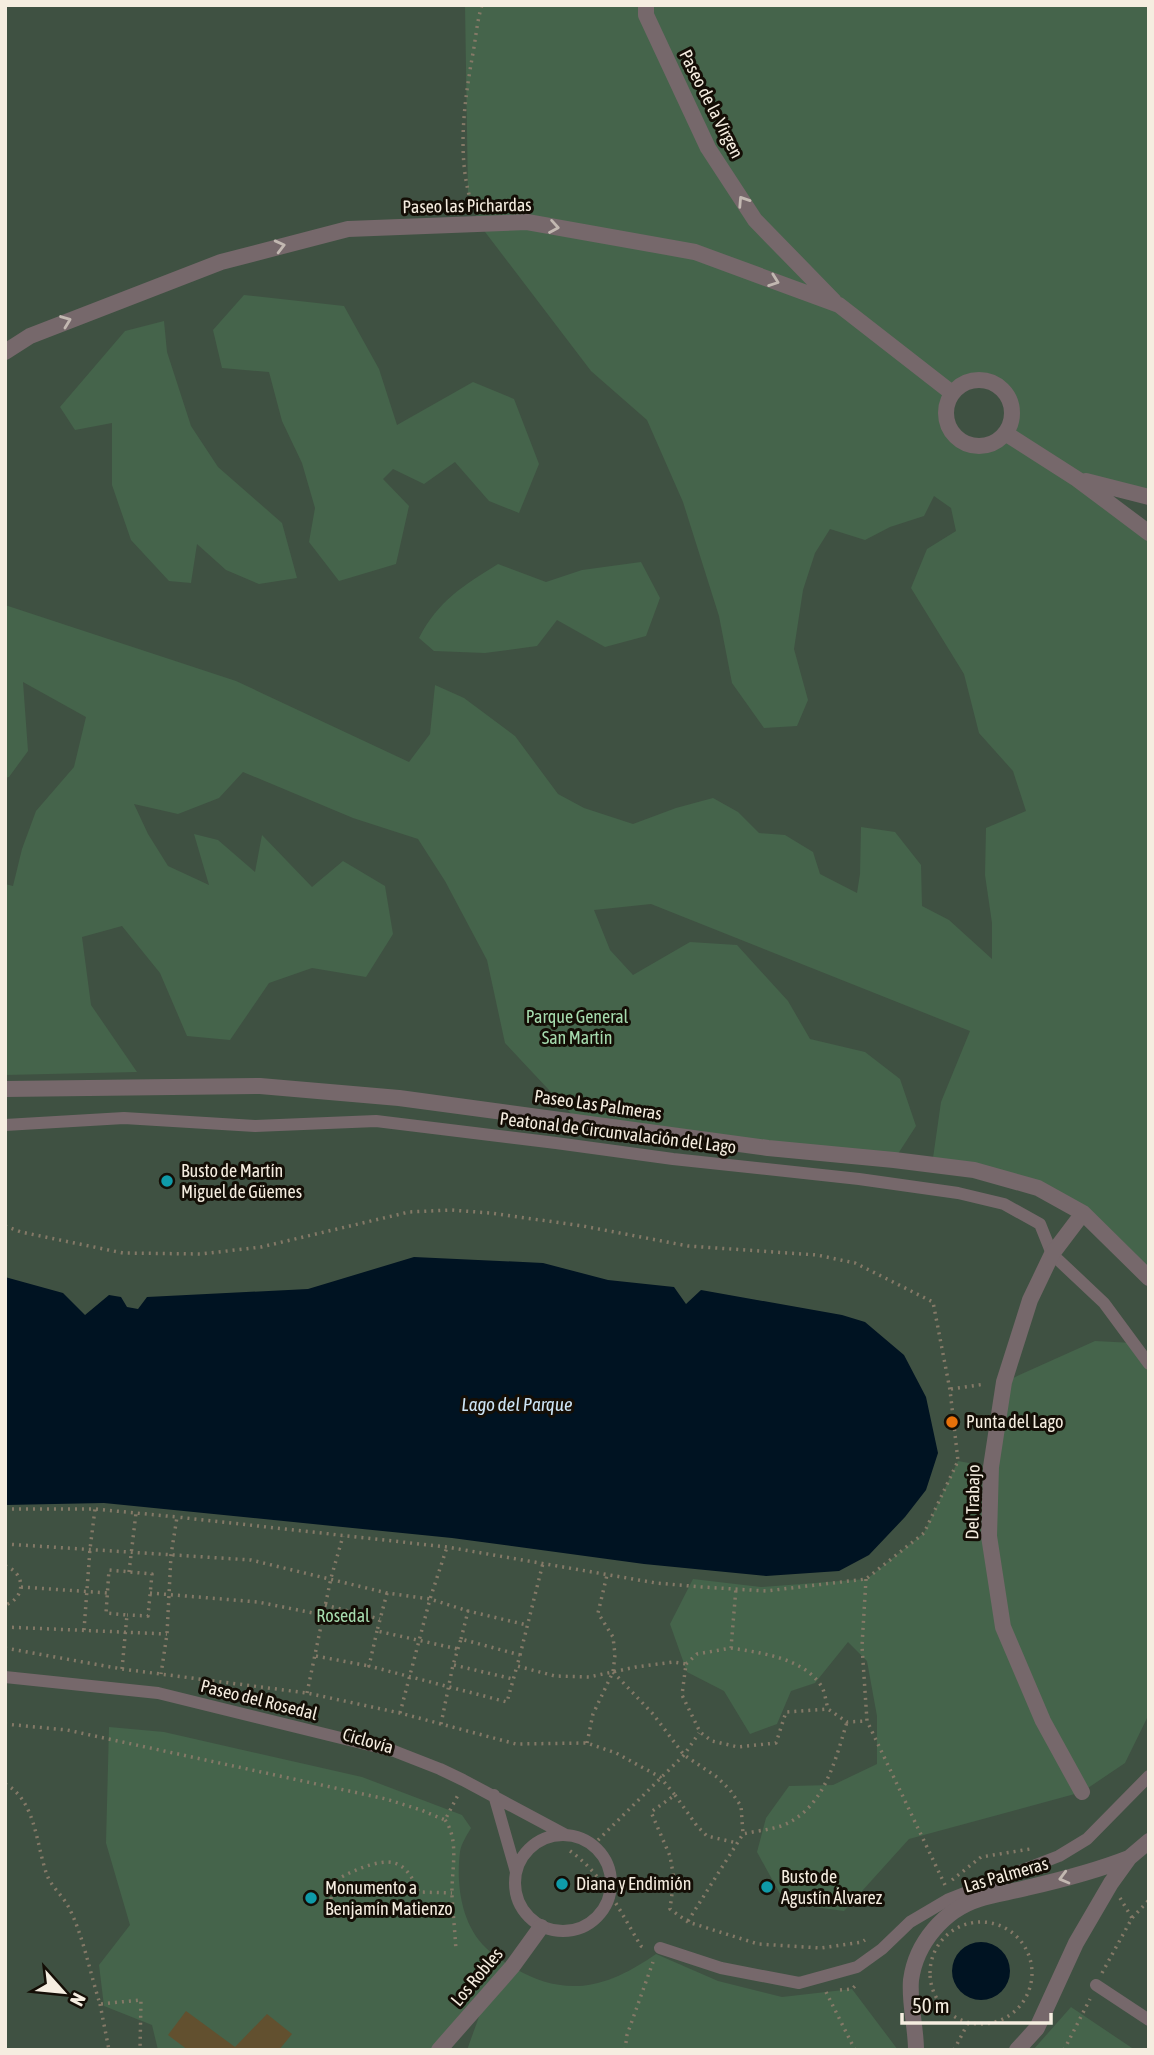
<svg xmlns="http://www.w3.org/2000/svg" width="1154" height="2055" font-family="'Asap Condensed',sans-serif">
<style>
.green{fill:#3f5142}
.forest{fill:#45644b;fill-rule:evenodd}
.water{fill:#001322}
.building{fill:#62502f}
.lines{fill:none;stroke-linecap:round;stroke-linejoin:round}
.path{stroke:#847967;stroke-width:3.5;stroke-dasharray:2 5;stroke-linecap:butt}
.pedestrian{stroke:#76686b;stroke-width:12}
.minor{stroke:#76686b;stroke-width:16}
.oneway{stroke:#c2b8b1}
.culture-dot{fill:#0f9aa8;stroke:#140e06;stroke-width:2.5}
.food-dot{fill:#e8710a;stroke:#140e06;stroke-width:2.5}
.labels{text-anchor:middle;stroke-width:6;stroke-linejoin:round;paint-order:stroke}
.street-label{font-size:18px;fill:#f5ede0;stroke:#140e06}
.park-label{font-size:18px;fill:#a6dcae;stroke:#140e06}
.poi-label{font-size:18px;fill:#f5ede0;stroke:#140e06;text-anchor:start}
.water-label{font-size:19px;font-style:italic;fill:#cde4f5;stroke:#140e06}
</style>
<rect width="100%" height="100%" fill="#30240d"/>
<path class="green" d="M5,5H1149V2050H5Z"/>
<path class="forest" d="M465,5H1149V497L1079,480L1149,533V1278L1110,1238L1038,1188L932,1165L941,1102L970,1031L651,904L594,910L610,950L633,975L690,942L737,945L788,1001L810,1039L865,1052L900,1079L916,1126L894,1160L578,1121L505,1043L487,960L445,881L418,839L353,818L243,772L219,798L178,814L134,804L148,834L168,866L209,885L194,834L218,840L255,872L262,835L312,887L343,861L385,886L393,934L366,977L312,968L269,983L230,1040L187,1036L160,973L122,926L82,937L91,1005L137,1072L5,1075V884L13,886L22,849L36,811L74,767L86,717L23,682L28,751L9,777L5,778V605L236,681L409,762L430,734L435,685L464,698L515,736L558,794L584,808L633,824L676,808L713,798L738,812L759,833L785,835L813,852L820,874L857,893L860,874L861,827L895,832L921,865L922,906L949,920L992,959V923L985,875L986,828L1026,811L1013,771L979,733L964,674L911,588L927,549L956,531L951,508L934,496L924,516L890,527L865,540L830,529L815,553L803,590L794,649L808,700L797,726L764,728L732,683L719,616L683,502L647,420L591,371L479,224L468,194ZM982,380C1053,402 978,483 949,427C936,402 958,381 982,380Z
M244,295L344,306L379,369L397,425L473,382L514,399L539,464L519,513L489,501L455,462L424,484L393,469L383,479L409,506L396,564L339,581L309,542L315,508L302,463L282,421L269,372L222,368L213,330Z
M164,321L167,352L191,426L218,467L282,523L297,578L259,584L226,570L197,544L191,583L169,581L131,540L112,485V423L75,430L60,407L125,331Z
M641,562L660,598L646,636L605,647L557,620L537,646L485,653L434,651L419,638C438,601 464,585 498,564L546,582L582,570Z
M1095,1341L1134,1343L1149,1364V1714L1125,1763L1082,1792L909,1839L844,1911L785,1903L757,1852L766,1818L789,1786L833,1785L877,1764V1716L867,1661L848,1642L815,1683L791,1691L777,1724L750,1734L724,1691L687,1672L670,1624L693,1579L761,1587L867,1579L924,1533L958,1461L991,1467L1004,1382Z
M109,1727L164,1732L362,1777L462,1815L471,1828C467,1835 461,1844 460,1852C456,1884 461,1924 486,1948C494,1956 506,1963 516,1969C535,1980 556,1987 578,1986C606,1985 633,1970 656,1954L718,1981L782,1997L852,1989L898,2050H467L485,2000L439,2050H158L152,2025L104,2006L99,1965L130,1925L106,1843Z
M1071,2007L1135,2050H1033Z"/>
<path class="water" d="M414,1257L543,1263L608,1280L674,1287L686,1304L701,1290L842,1315L865,1322L904,1355L926,1397L938,1453L926,1490L905,1517L869,1555L839,1571L766,1576L644,1564L452,1538L104,1503L5,1505V1277L63,1293L85,1315L109,1295L121,1297L127,1307L138,1309L147,1297L308,1289Z
M952 1971a29 29 0 1 1 58 0a29 29 0 1 1-58 0Z"/>
<path class="building" d="M186,2011L235,2047L267,2014L292,2034L279,2050H188L168,2035Z"/>
<g class="lines">
<path class="path" d="M473,208C456,159 464,103 473,53C476,37 477,21 482,5
M5,1226L21,1232L123,1253L201,1254L261,1247L409,1212L451,1210L490,1213L583,1226L688,1246L817,1255L855,1263L933,1302L950,1390L958,1461L924,1533L866,1579L766,1591L702,1587L656,1583L447,1547L177,1517
M951,1389L985,1384
M5,1509H95L177,1517L171,1555L167,1634L161,1674
M5,1544L251,1560L387,1593L430,1599L468,1611
M5,1566C26,1573 26,1598 5,1605
M129,1572L136,1513
M866,1579L862,1646L867,1721L945,1885
M21,1587L108,1593
M150,1593L258,1602L323,1615
M387,1593L377,1631L458,1649
M325,1605L380,1619
M5,1627L167,1634
M84,1630L90,1549L95,1509
M377,1631L369,1666L507,1702L517,1666
M461,1639L468,1611L527,1625
M5,1648L122,1669L307,1693L400,1713L516,1744L587,1743L616,1753L660,1777L675,1795L651,1812L670,1856L674,1879L670,1909L688,1922L758,1944L821,1948L862,1942L865,1940
M731,1648C762,1653 804,1658 822,1687C825,1693 826,1702 828,1709
M520,1655L543,1563
M316,1656L369,1666
M686,1664L697,1654L731,1648L736,1588
M454,1665L513,1679
M122,1669L127,1615L106,1613L109,1570L152,1574L148,1616L127,1615
M613,1672L653,1714L684,1755L717,1777L730,1790L741,1806L743,1834C755,1831 769,1830 781,1826C824,1810 835,1761 847,1722
M307,1693L331,1578L343,1536
M400,1713L430,1599L447,1547
M5,1724L67,1730L386,1799L421,1810L445,1820L458,1795
M441,1724L453,1665L461,1639L520,1655L517,1666L555,1676L589,1677L636,1667L673,1662L686,1664L682,1695L700,1732L712,1741L738,1747L776,1743L786,1712L828,1709L847,1722L867,1721
M587,1743L593,1714L613,1672L615,1655L613,1637L598,1613L607,1575
M5,1784C36,1800 36,1845 47,1875C51,1886 62,1895 68,1906C83,1934 90,1973 100,2004L141,2000L140,2050
M675,1795L697,1826L707,1836L737,1843
M445,1820C460,1841 451,1872 452,1896C453,1914 455,1932 456,1951
M593,1845L684,1755L699,1733
M570,1851C603,1874 621,1913 641,1946L646,1949
M952,1880L981,1857L1030,1849
M1120,1898L1132,1918
M331,1899L332,1883C344,1874 379,1858 394,1863C408,1867 413,1880 419,1892L452,1893
M688,1921L743,1834
M930 1973a51 51 0 1 1 102 0a51 51 0 1 1-102 0Z
M1102,1973L1132,1918L1149,1900
M840,1990L852,1989L856,1985
M826,1992L855,2050
M100,2004L109,2050
M625,2050L627,2035L653,1962
M954,2050L968,2023
M1064,2050L1090,1999"/>
<path class="pedestrian" d="M5,1125L124,1118L255,1126L376,1121L556,1143L673,1159L859,1179L958,1193L1004,1204L1040,1224L1052,1254L1104,1303L1149,1364
M5,1677L158,1693L394,1751L440,1769L463,1780L566,1835
M494,1795L516,1872
M515 1883a48 48 0 1 1 96 0a48 48 0 1 1-96 0Z
M660,1948L721,1968L799,1983L857,1967L882,1949L910,1922L949,1899L1059,1856L1087,1839L1149,1776
M1096,1985L1149,2020"/>
<path class="minor" d="M646,5V15L708,148L755,220L834,301
M5,352L30,336L221,262L348,229L527,222L695,252L839,305L952,393
M946 413a33 33 0 1 1 66 0a33 33 0 1 1-66 0Z
M1005,433L1077,479L1149,533
M1086,481L1149,497
M5,1089L260,1086L399,1098L768,1148L894,1160L974,1170L1038,1188L1083,1213L1149,1278
M1082,1792L1043,1721L1003,1627L989,1536L991,1467L1004,1382L1030,1300L1052,1254L1083,1213
M439,2050L512,1967L541,1927
M916,2050C916,2027 909,2003 911,1980C916,1943 944,1910 979,1899C994,1894 1011,1892 1026,1888C1061,1880 1096,1871 1129,1858
M1017,2050L1037,2028L1076,1943L1111,1883L1129,1858L1149,1841"/>
</g>
<defs><path id="oneway-chevron" d="M-2-3.5L2.5 0L-2 3.5" fill="none" stroke-width="1.6" stroke-linecap="round" stroke-linejoin="round" transform="scale(1.75)"/></defs>
<g class="oneway">
<use href="#oneway-chevron" transform="translate(743 201) rotate(-123)"/>
<use href="#oneway-chevron" transform="translate(554 227) rotate(10)"/>
<use href="#oneway-chevron" transform="translate(280 246) rotate(-14)"/>
<use href="#oneway-chevron" transform="translate(774 281) rotate(20)"/>
<use href="#oneway-chevron" transform="translate(66 321) rotate(-21)"/>
<use href="#oneway-chevron" transform="translate(1064 1878) rotate(165)"/>
</g>
<g class="culture-dot">
<circle cx="167" cy="1181" r="7"/>
<circle cx="562" cy="1884" r="7"/>
<circle cx="767" cy="1887" r="7"/>
<circle cx="311" cy="1898" r="7"/>
</g>
<circle class="food-dot" cx="952" cy="1422" r="7"/>
<g class="labels">
<g class="street-label">
<text transform="translate(711 104) rotate(63)" y="6">Paseo de la Virgen</text>
<text transform="translate(467 206) rotate(-1)" y="6">Paseo las Pichardas</text>
<text transform="translate(598 1105) rotate(8)" y="6">Paseo Las Palmeras</text>
<text transform="translate(618 1133) rotate(7)" y="6">Peatonal de Circunvalación del Lago</text>
<text transform="translate(973 1502) rotate(-89)" y="6">Del Trabajo</text>
<text transform="translate(259 1700) rotate(14)" y="6">Paseo del Rosedal</text>
<text transform="translate(368 1741) rotate(16)" y="6">Ciclovía</text>
<text transform="translate(1006 1875) rotate(-16)" y="6">Las Palmeras</text>
<text transform="translate(477 1977) rotate(-50)" y="6">Los Robles</text>
</g>
<g class="park-label">
<text x="577" y="1023">Parque General<tspan x="577" dy="21">San Martín</tspan></text>
<text x="343" y="1622">Rosedal</text>
</g>
<g class="poi-label">
<text x="181" y="1177">Busto de Martín<tspan x="181" dy="21">Miguel de Güemes</tspan></text>
<text x="966" y="1428">Punta del Lago</text>
<text x="781" y="1883">Busto de<tspan x="781" dy="21">Agustín Álvarez</tspan></text>
<text x="576" y="1890">Diana y Endimión</text>
<text x="325" y="1894">Monumento a<tspan x="325" dy="21">Benjamín Matienzo</tspan></text>
</g>
<g class="water-label">
<text x="517" y="1411">Lago del Parque</text>
</g>
</g>
<rect width="1154" height="2055" fill="none" stroke="#f5ede0" stroke-width="14"/>
<g transform="translate(63 1992) rotate(117)" stroke="#140e06" stroke-width="5" paint-order="stroke">
<path d="M0-5L12 26L0 18L-12 26Z" fill="#f5ede0"/>
<text y="-10" font-size="19" font-weight="bold" text-anchor="middle" fill="#f5ede0">N</text>
</g>
<path d="M902 2013v10h149v-10" fill="none" stroke="#f5ede0" stroke-width="3.5"/>
<text x="912" y="2013" font-size="21" fill="#f5ede0" stroke="#140e06" stroke-width="5" paint-order="stroke">50 m</text>
</svg>
